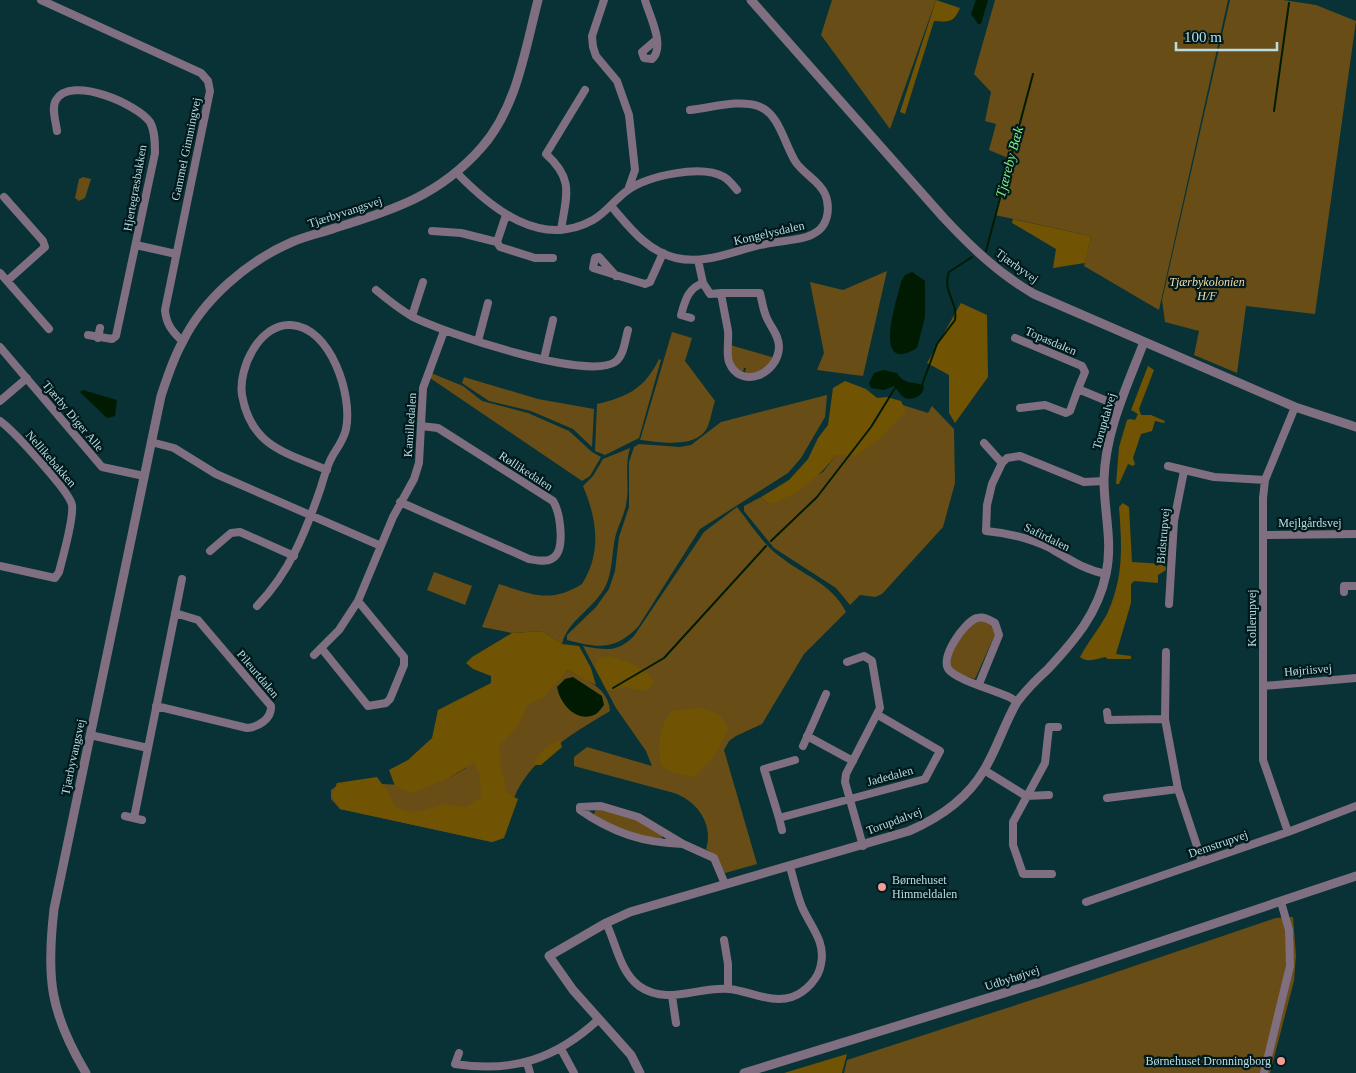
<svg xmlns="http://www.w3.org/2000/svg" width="1356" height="1073" font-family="Georgia,serif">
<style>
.green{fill:#684e16}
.forest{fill:#715304}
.water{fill:#011b02}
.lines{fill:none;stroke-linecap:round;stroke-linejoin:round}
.stream{stroke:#011b02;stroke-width:2}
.minor{stroke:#806f81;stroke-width:8}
.tertiary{stroke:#806f81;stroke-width:9}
.poi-dot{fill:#f59c96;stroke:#00191c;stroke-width:2}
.labels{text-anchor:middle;stroke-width:4.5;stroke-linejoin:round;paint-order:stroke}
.street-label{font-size:12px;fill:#badde1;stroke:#00191c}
.park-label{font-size:12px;font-style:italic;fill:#f8dda8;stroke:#00191c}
.poi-label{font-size:12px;fill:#badde1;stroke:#00191c;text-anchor:start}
.water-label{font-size:14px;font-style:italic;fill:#7eef7d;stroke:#00191c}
</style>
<rect width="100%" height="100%" fill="#083236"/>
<path class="green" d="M832,0H936L890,129L821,35Z
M995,0H1228L1159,310L1084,266L1091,236L995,215L1008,158L989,150L996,124L985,121L991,92L974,74Z
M1230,0H1283L1316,5L1356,21L1315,314L1246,306L1237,373L1194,355L1199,331L1165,322L1162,300Z
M83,177L91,179L85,198L79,201L75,198L79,179Z
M887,271L863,376L817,370L824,353L810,282L843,290Z
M672,332L692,338L685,361L715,401C712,409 711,420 707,428C696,449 659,442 640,440Z
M730,345L775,358C768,370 758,374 745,373L746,368H744L743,372C731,366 731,356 730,345Z
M659,359L661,360L639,438L605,455L595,451L597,404C628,397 645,388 659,359Z
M431,373L463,386L482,401L528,413L569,431L592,452L601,457L590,476L582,481L430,378Z
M464,377L538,399L594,409L592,447L573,429L531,411L489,401L462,383Z
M827,395L825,417L801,458L788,473L700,529L638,627C614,651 598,648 567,640V635L596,607L609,589L615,571L619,537L629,507V462L634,447L639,444L680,447L691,445L721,422Z
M890,401L928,413L932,406L954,429L955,483L943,527L882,594L875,597L860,595L850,605L836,588L774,548L744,511V506L761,497L768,504L823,472L836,455Z
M630,448C624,468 630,486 626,505C624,515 619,524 616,534C612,549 613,565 608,580C599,607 568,618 562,644L543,631L512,633L482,627L499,584C531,594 551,604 582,584C602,553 597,519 583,486L593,476L603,459Z
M737,507C750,523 762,543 778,555C802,575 832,583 846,612L804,654L762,724L736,736L729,741L724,750L757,864L725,873L716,856L706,849C714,824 697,801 674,793L574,766V757L587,747L652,766L646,751L616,708L583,646C606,650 617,653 634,636L704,532Z
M434,572L472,586L465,605L427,590Z
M980,620L991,623L996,632L975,679L955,672L950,666C951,648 963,629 980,620Z
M567,670C585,679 609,688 610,711C575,732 536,754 517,791C510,806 506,823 501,839L492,842L340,809L331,799V790L335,787L382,784L420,786L449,778L466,768L481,738Z
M596,809L631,816L663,833L661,841L637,837L593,816Z
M1293,917L1296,956L1294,981L1270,1073H844L847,1060L1090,981L1276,918Z"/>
<path class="forest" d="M936,0L960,8C954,23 948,22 934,21L905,114L900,112Z
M1013,219L1091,236L1085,263L1053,268L1056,249L1012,223Z
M961,303L987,315L988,377L955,423L949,413V375L927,363Z
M1148,366L1154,370L1139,409L1141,415H1151L1165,421L1164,423L1155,421L1152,431L1141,434L1133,458L1135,464L1133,466L1128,464L1119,484H1116L1119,447L1127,420L1130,419L1135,420L1138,414L1131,410Z
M845,381L866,389L877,398L887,397L901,401L906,411L882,437L856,456L836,455C818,478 796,497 768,504L761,497L789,480L808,459L818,438L828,425L833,388Z
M1123,503L1129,507L1132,562L1165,564L1166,570L1158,575V583L1134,581L1131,584V603L1116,654L1131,656V659H1108L1105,657C1097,659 1087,663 1080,657C1088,642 1099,629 1107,614C1124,577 1122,546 1119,507Z
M543,631L562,644L579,646L591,668L596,685L567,670L543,698L528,704L518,726L499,746L500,762L507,793L518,799L504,838L492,842L340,809L332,796L337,783L377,777L387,791L395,807L413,813L444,804L466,807L481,797L480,777L475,762L449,778L412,793L395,786L389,770L408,760L432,738L438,710L491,683V676L473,669L466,663L472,657L512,633Z
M609,656C624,660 646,667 654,682L645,691L626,687L607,691L595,667L598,659Z
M700,708C714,711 724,715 728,730L713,758L694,777L672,772L661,766C658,745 658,727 672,711Z
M560,741L562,747L541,765H534C537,754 549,743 560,741Z
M847,1054L842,1073H784Z"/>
<path class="water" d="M976,0H988L981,24H978L971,14Z
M912,272L925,281V317L917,348C871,376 897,300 901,282L905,275Z
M883,370L897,373C905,386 913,380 924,386C924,396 911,403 902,396C899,393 897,389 894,386L884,390L871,388L869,383L874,373Z
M83,390L117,400L115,416L107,418L80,392Z
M573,677L602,696L604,705C602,707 599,712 596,714C577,724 560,704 557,687L565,679Z"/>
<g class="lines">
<path class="stream" d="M1274,111L1289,3
M986,251L1033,74
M922,385L937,344L955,320C958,300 942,293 949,272L972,257
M771,541L817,497L871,427L895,388
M613,688L664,658L766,546"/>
<path class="minor" d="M41,0L201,73L208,81L210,91L165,310C166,324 172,331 182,341
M604,0L592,36L593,47L596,56L617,81L629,115L635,170L628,190
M645,0C649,15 666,46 652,59L644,58L642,52L656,40
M57,131C56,122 51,108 56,100C71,75 137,104 150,122C155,131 155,143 155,153L116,336L112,339L88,335
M457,173C492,209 541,249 593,220C607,212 615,199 628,190C648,176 701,164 724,177C729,180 733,185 737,190
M4,197L43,241L45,247L7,281
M612,207C630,228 647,251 676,258C707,265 735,250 765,244C778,241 793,241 806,237C813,235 821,230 824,224C829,215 829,203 825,194C819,180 803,174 795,161C784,143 779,113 758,106C739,99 710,108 690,110
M561,230C566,196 575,180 546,154L585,90
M432,231L461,233L497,242L500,247L535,258H553
M497,242L506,215
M136,245L176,254
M698,260L703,283L710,294L721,293C723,306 726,319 728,331C729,341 726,353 729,362C740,390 778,375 779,347C779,334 770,327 766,316C763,309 762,301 760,293H721
M0,273L49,329
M616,276L599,257L595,258L593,268L645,284L650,282L663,253
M376,290C388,300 399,309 413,317C445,333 586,381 615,362C624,356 625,340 628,330
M412,316L423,282
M691,318L681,315C685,301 688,288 703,283
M98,338L100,328
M1015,338L1082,366L1085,372L1078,389L1119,406
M478,341L488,303
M0,347L102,467L144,476
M544,359L553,320
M0,401L27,378
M1020,408L1045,405L1066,413L1070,411L1078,389
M0,421C13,430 70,492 72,505C74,519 63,556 59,572L55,578L0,566
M151,442L174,448L216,474L381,546
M984,443L1002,463
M1168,466L1214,477L1265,480
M1104,481L1084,482L1020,456L1007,458L1002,463L992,484L987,505L986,531C1008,533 1029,538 1050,548C1069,559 1084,570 1106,574
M400,502L529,559C536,560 546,563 553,558C566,550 560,512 553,501L438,428L421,426
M1263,535L1356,534
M210,551L231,533L240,532L294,556
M1344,592V586H1356
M1169,604L1174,521L1184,471
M257,606C290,572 306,531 321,487C324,477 327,465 333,455C338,447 344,439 346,429C353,396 331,327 291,325C260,323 238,368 242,395C251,446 284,452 327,470
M322,649L368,706L386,703L390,699L404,665V657L358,601
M1166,652L1165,719L1178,789L1202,861
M314,655L339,630L358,601L393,517L414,479L419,463L423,388L444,331
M847,662L864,656L872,661L880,708L846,774L845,782L863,846
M979,684L999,635L995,623C990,620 984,616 977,618C965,621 937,660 950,671C960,681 997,691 1011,698L1017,702
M1263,686L1356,678
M156,706L247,728C258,727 272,719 271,706L198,620L175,613
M1107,712L1108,720L1165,719
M90,735L148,748
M807,736L853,761
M803,746L826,694
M795,760L764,769L779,818L925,779L940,751L878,715
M984,770L1026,796L1049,795
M1107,798L1178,789
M125,816L142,820
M134,818L182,579
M779,818L782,830
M1288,832L1263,760V498L1265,480L1295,407
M683,844C644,843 613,833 580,810V807L601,806L638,817L683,844L714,858L725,884
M1052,874H1023L1013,845V822L1045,763L1049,727H1058
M1086,902L1288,832L1356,806
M606,923C616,943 620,972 639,986C667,1006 699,986 729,989C750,991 771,1004 792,997C806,992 819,978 821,964C826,941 810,926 802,907C797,895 794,880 790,867
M724,940L728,964V989
M672,996L676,1023
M561,1049L574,1073
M459,1053L455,1064C513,1073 556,1059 599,1019
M527,1063L530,1073
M1264,1073L1290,966L1289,930L1281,902"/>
<path class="tertiary" d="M751,0L943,217C970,246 999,274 1034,294L1295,407L1356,427
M86,1073C50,1013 46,978 54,909L161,396C167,378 173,359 182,343C203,299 248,261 292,242C306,236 321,233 335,228C394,210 440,195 482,147C517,107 525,50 538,0
M640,1073L631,1055L573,990L549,956L606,923L630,912L909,831C939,818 967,799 984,770C997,749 1004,724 1017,702C1026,690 1037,679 1048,669C1075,640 1098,613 1106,574C1113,542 1104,512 1104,480C1105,432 1127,386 1144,342
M744,1073L1040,982L1356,876"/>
</g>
<g class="poi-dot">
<circle cx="882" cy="887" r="5"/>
<circle cx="1281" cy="1061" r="5"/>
</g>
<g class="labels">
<g class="street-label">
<text transform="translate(186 149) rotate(-78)" y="4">Gammel Gimmingvej</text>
<text transform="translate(135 188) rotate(-80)" y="4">Hjertegræsbakken</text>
<text transform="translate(345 212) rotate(-18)" y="4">Tjærbyvangsvej</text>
<text transform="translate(769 233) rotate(-13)" y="4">Kongelysdalen</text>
<text transform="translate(1017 266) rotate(36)" y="4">Tjærbyvej</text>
<text transform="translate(1051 341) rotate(23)" y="4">Topasdalen</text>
<text transform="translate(73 416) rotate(50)" y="4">Tjærby Diger Alle</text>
<text transform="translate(1104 421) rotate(-74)" y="4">Torupdalvej</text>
<text transform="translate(410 425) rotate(-86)" y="4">Kamilledalen</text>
<text transform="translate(51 459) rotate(49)" y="4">Nellikebakken</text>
<text transform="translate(526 471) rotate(33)" y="4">Røllikedalen</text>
<text x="1310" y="527">Mejlgårdsvej</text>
<text transform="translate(1163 536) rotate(-85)" y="4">Bidstrupvej</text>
<text transform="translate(1047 537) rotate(26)" y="4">Safirdalen</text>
<text transform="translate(1252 618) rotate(-90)" y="4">Kollerupvej</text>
<text transform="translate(1308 670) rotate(-5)" y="4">Højriisvej</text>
<text transform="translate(258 674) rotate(50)" y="4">Pileurtdalen</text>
<text transform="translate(73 757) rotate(-78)" y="4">Tjærbyvangsvej</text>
<text transform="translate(890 776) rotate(-15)" y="4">Jadedalen</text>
<text transform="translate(894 821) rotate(-20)" y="4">Torupdalvej</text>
<text transform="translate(1218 844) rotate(-19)" y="4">Demstrupvej</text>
<text transform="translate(1012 978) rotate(-18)" y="4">Udbyhøjvej</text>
</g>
<g class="park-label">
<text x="1207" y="286">Tjærbykolonien<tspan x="1207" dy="14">H/F</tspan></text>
</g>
<g class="poi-label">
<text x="892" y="884">Børnehuset<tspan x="892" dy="14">Himmeldalen</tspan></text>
<text x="1271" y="1065" text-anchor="end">Børnehuset Dronningborg</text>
</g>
<g class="water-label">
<text transform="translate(1009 162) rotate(-75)" y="5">Tjæreby Bæk</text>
</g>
</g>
<path d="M1176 42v8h101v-8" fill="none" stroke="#badde1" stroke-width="2.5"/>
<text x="1184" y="42" font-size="15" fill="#badde1" stroke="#00191c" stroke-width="4" paint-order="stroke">100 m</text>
</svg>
